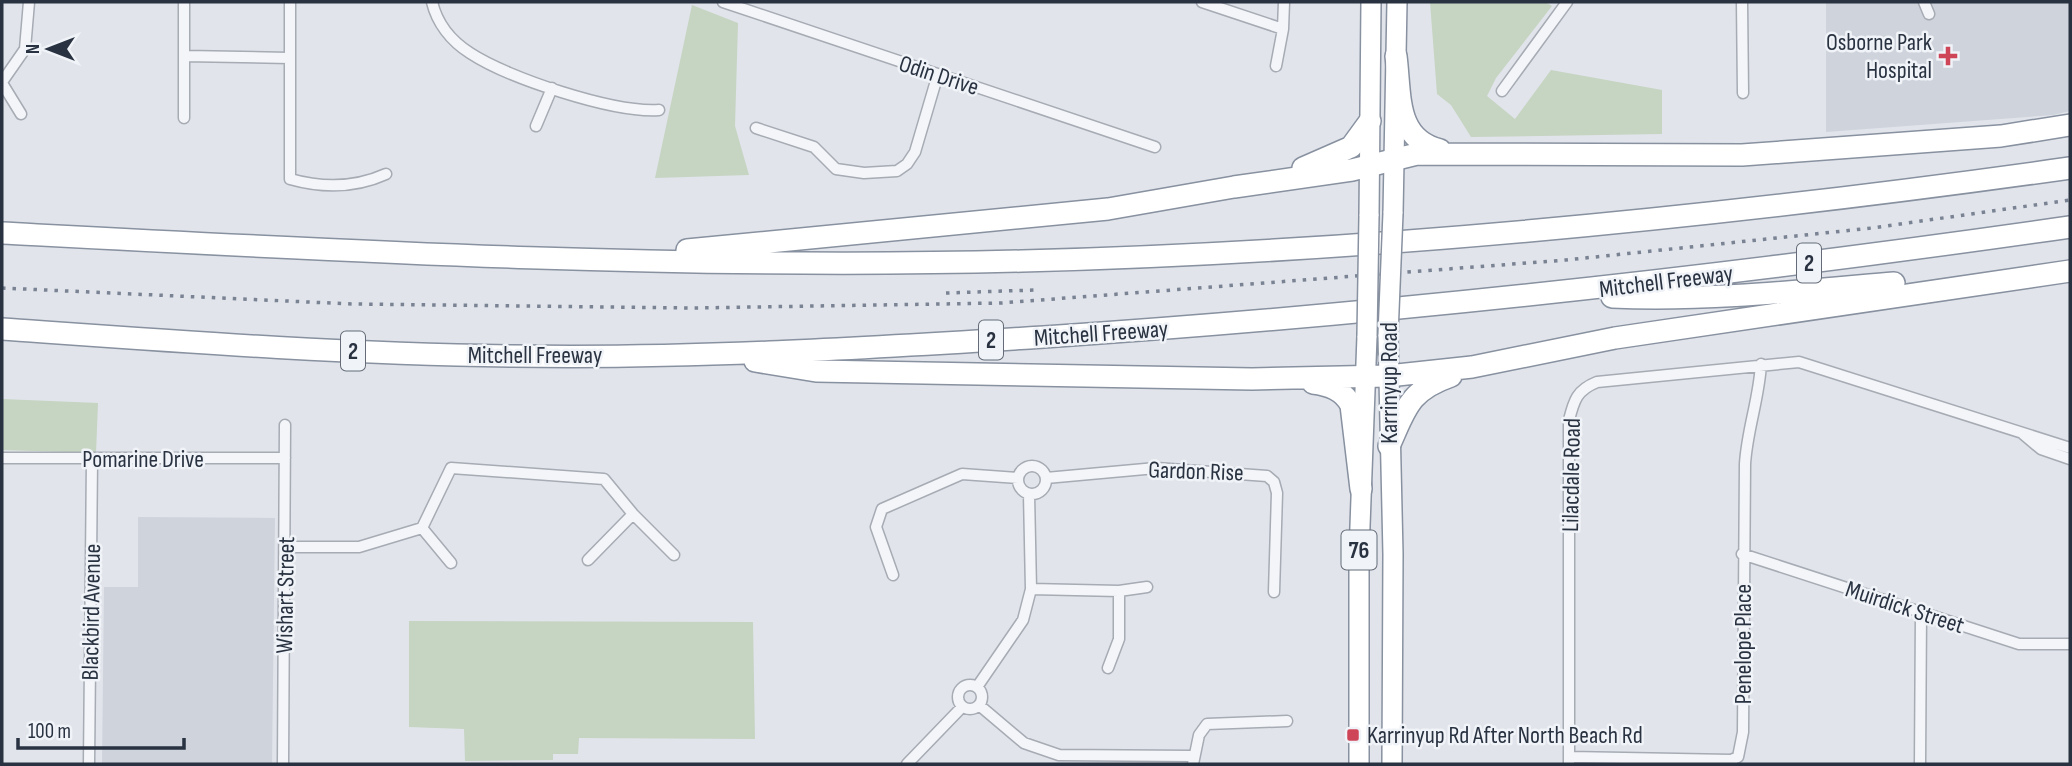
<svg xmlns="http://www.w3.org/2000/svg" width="2072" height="766" font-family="'Sofia Sans Condensed',sans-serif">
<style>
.built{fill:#cfd3dc}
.green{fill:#c6d4c2}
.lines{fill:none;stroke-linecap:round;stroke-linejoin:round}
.minor-casing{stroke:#a6abb4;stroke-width:13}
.trunk-casing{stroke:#8891a0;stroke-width:22}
.motorway-casing{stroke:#8891a0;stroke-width:24}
.minor{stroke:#f4f5f8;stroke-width:10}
.trunk{stroke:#fff;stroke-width:19}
.motorway{stroke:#fff;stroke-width:21}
.rail{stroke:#7a8393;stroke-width:3.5;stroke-dasharray:3.5 7;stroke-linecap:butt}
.trunk-bridge-casing{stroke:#8891a0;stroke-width:22;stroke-linecap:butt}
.trunk-bridge{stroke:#fff;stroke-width:19}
.poi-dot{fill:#cf4558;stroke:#f0f3f7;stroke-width:2.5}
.labels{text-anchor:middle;stroke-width:5;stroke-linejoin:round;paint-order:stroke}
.shield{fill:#f0f3f7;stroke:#656c78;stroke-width:2}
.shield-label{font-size:23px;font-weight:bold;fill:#293241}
.poi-label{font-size:24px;fill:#293241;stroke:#f0f3f7;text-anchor:end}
.street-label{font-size:24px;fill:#293241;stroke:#f0f3f7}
</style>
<rect width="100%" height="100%" fill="#e1e4ea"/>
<path class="built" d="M1826,2H2070V111L2053,115L1826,132Z
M138,517L275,518L272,764H102L104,587H138Z"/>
<path class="green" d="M1430,2H1545L1552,6L1496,78L1487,96L1515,119L1551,70L1662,90V134L1471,137L1451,105L1437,94Z
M692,5L738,23L735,126L749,175L655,178Z
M2,399L98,403L96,453L2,450Z
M409,621L753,622L755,739L579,738L578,754H553V760L465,761L464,729L409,727Z"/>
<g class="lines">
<defs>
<path id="minor" d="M290,2V179C322,188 355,188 386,174
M432,2C437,23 451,41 470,53C508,78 613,113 659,110
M723,2L1155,147
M1202,2L1283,29
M1742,2L1743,93
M1924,2L1929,14
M185,56L289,58
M1276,66L1283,29L1284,2
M2,82L25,49L29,2
M2,83L21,114
M1502,91L1567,2
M184,118V2
M536,126L552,88
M756,128L814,147L836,169L864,173L897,171L907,164L915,152L938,74
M2023,434L2041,449L2070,459
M2,458H285
M1018 480a14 14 0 1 1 28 0a14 14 0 1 1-28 0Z
M1046,478L1156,468L1267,476L1274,482L1277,493L1274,592
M422,528L451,563
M286,547H359L422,528L451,468L604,479L633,514L674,555
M1742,554L2019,644H2070
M588,560L633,514
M893,575L876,527L882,509L962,474L1018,478
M1031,589L1119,591L1147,587
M1108,668L1119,639V591
M958 697a12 12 0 1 1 24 0a12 12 0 1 1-24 0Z
M977,687L1023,620L1031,589L1029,494
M979,705L1024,743L1059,755L1192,756
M1570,757L1731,760L1738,757L1743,732L1745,464C1747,430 1759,399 1761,364
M89,764L92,459
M283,764L285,425
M907,764L962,707
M1193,764L1199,735L1207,724L1287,721
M1569,764V420C1574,400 1577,390 1597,382L1799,362L2070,448
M1920,764L1921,612"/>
<path id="trunk" d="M1393,213L1397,2
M1369,216L1371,2
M1388,335L1393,554L1392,764
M1359,764V553L1367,336"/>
<path id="motorway" d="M1396,56C1401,95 1395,139 1440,150
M1303,168L1351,147L1370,121
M2,233C342,251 682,270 1022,261C1374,252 1722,217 2070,168
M687,250L1108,209L1234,187L1352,170L1417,154L1742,155L2001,136L2070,125
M1612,297C1706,301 1800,291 1894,283
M2,329C172,341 342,354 512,356C689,359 867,348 1044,337C1388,314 1729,276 2070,227
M755,361L816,371L1252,379L1388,376L1472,367L1615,338L2070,271
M1313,383C1329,385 1343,390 1351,405L1361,489
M1389,446C1406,409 1408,391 1451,376"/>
</defs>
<use href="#minor" class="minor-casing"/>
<use href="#trunk" class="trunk-casing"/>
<use href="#motorway" class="motorway-casing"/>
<use href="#minor" class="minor"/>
<use href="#trunk" class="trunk"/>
<use href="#motorway" class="motorway"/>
<path class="rail" d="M2,288L352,304L693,308L1001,303L1566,260L1872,228L2070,200
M946,293L1034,290"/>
<defs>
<path id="trunk-bridge" d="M1388,335L1393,213
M1367,336L1369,216"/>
</defs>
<use href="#trunk-bridge" class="trunk-bridge-casing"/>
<use href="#trunk-bridge" class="trunk-bridge"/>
</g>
<g class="poi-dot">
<path d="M1944.5 45.5h7v7h7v7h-7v7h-7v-7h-7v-7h7z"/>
<rect x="1346" y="728" width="14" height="14" rx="3.5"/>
</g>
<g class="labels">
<g class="shield">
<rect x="1797" y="243.5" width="24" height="39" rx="5"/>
<rect x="979" y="320.5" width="24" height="39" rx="5"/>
<rect x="341" y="331.5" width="24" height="39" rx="5"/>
<rect x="1341.5" y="530.5" width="35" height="39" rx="5"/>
</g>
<g class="shield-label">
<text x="1809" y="271">2</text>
<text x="991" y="348">2</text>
<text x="353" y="359">2</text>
<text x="1359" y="558">76</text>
</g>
<g class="poi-label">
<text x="1932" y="50">Osborne Park<tspan x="1932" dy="28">Hospital</tspan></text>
<text x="1367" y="743" text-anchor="start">Karrinyup Rd After North Beach Rd</text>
</g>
<g class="street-label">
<text transform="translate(939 75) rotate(18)" y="8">Odin Drive</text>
<text transform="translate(1666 281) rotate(-7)" y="8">Mitchell Freeway</text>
<text transform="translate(1101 333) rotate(-4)" y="8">Mitchell Freeway</text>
<text x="535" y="363">Mitchell Freeway</text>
<text transform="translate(1389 383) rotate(-90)" y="8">Karrinyup Road</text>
<text x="143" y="467">Pomarine Drive</text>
<text transform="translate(1196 471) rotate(2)" y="8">Gardon Rise</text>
<text transform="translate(1571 475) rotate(-89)" y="8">Lilacdale Road</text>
<text transform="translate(285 595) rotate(-89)" y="8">Wishart Street</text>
<text transform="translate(1905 607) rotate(18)" y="8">Muirdick Street</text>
<text transform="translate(91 612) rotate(-89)" y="8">Blackbird Avenue</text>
<text transform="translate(1743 644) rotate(-90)" y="8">Penelope Place</text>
</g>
</g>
<rect width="2072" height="766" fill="none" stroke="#293241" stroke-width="7"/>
<g transform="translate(49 49) rotate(270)" stroke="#f0f3f7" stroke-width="5" paint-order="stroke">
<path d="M0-5L12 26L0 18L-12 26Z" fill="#293241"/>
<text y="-10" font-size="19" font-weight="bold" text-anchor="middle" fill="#293241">N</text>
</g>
<path d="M18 738v10h166v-10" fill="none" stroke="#293241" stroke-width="3.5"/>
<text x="28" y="738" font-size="21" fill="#293241" stroke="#f0f3f7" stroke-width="5" paint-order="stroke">100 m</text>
</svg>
